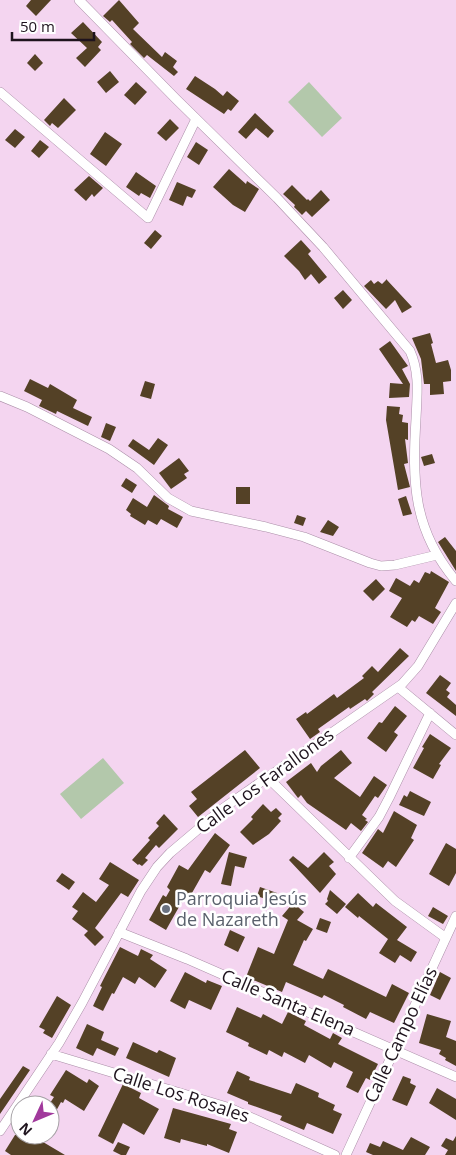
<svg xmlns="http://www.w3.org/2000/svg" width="456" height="1155" font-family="'Open Sans',sans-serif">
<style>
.green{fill:#b3c8ab}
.building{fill:#544126}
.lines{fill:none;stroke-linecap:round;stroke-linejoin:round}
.minor-casing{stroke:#ab8ea8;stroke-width:10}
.minor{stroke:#fff;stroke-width:9}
.worship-dot{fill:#6b7280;stroke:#fff;stroke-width:2}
.labels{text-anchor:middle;stroke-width:5;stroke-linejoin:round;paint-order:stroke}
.street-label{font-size:18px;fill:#1e131d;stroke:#fff}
.worship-label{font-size:18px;fill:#5b616d;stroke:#fff;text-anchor:start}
</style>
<rect width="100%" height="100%" fill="#f4d5f0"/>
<path class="green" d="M309,82L342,118L322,137L288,102Z
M103,758L124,783L81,819L60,794Z"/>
<path class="building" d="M31,0H51L36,16L26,6Z
M119,0L139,23L133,29L162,57L165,52L177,61L173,67L178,72L174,76L147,55L144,58L130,44L132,42L112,20L110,22L103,16Z
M83,22L102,42L98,47L101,50L85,67L76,58L87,48L71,33Z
M35,54L43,63L35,71L27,63Z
M110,71L119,82L106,93L97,82Z
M195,76L215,89L223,96L227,91L239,101L231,111L228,109L224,114L186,89Z
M136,82L147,92L135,105L124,95Z
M64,98L76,110L58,128L52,123L50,126L44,120Z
M255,113L274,131L268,138L256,128L246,139L238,132Z
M170,119L179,128L166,141L157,133Z
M15,129L25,137L15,148L5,140Z
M105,132L122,144L106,166L90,154Z
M40,140L49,147L39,158L31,151Z
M196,142L208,150L199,165L187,157Z
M229,169L246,184L247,181L259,189L245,212L233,205L213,187Z
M136,172L156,186L150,198L141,193L139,196L126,187Z
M89,176L103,188L94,197L92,194L86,201L74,190Z
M177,182L196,190L192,198L187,196L183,206L169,200Z
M292,185L307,200L308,199L310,201L321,190L330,200L312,217L306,211L302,215L294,207L295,205L283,194Z
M155,230L162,236L151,249L144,243Z
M301,240L311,251L308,254L327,277L319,284L311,274L305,280L299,271L284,256Z
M387,279V280L412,307L402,313L395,300L386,309L364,286L371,280L374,284L378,281L382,284Z
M343,290L352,300L343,309L334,298Z
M430,333L433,343L431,344L436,363L448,360L451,370V381L443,382L444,394L430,395V384H424L421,359L412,338Z
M390,341L408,366L402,369L410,384L409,397L389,398L390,383L403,384L379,349Z
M30,379L48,388L50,384L77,400L73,408L92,417L88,426L57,411L56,414L39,406L42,400L24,391Z
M145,381L155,384L151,399L140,396Z
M387,406L400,407L399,414L403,415L402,422L408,423V440L405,439L408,463L404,464L410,487L398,490L386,420Z
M106,423L116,427L110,441L101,437Z
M158,438L168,445L154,465L128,446L133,439L149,450Z
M432,454L435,463L424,466L421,457Z
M179,458L189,471L184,474L187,478L171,489L159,473Z
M126,478L137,485L132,493L121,486Z
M236,487H250V504H236Z
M154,495L169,506L168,509L183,517L177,528L161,519L157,525L148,520L145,525L130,516L131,514L126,510L133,498L147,507Z
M406,496L412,514L403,516L398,499Z
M297,515L306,518L303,526L294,523Z
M328,520L339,527L333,536L320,532Z
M445,537L456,551V571L438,542Z
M431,571L449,582L435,608L441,612L433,624L419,616L415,622L412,620L407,627L390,617L402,598L389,591L396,578L410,586L414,580L419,583L425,572L430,574Z
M376,579L385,589L373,601L363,591Z
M400,648L409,656L372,692L374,694L367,701L365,699L350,709L349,707L318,729L320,732L310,739L296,719L306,712L307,714L334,694L337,698L364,678L362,676L372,666L378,672Z
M440,675L451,683L446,690L450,693L447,697L456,705V716L426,693Z
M395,706L407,716L394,732L398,735L386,752L367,738L379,722L382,723Z
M430,734L451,748L439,764L441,765L433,779L413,768L424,748L422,747Z
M245,750L260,768L198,817L189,806L197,799L191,792Z
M341,750L352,763L334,778L360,797L374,776L387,785L378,798L375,796L362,815L367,819L365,820L368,822L361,831L351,823L346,830L307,803L301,795L298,798L286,782L311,763L317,772L321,766Z
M410,791L431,802L424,816L399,805L404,795L407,797Z
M263,804L271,812L276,808L282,814L278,818L281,821L269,834L253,845L240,832L253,819L251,817Z
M394,811L417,825L411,838L414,840L396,867L388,861L383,868L362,853L378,829L383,833Z
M164,814L178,829L159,848L156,845L145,858L148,860L142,866L139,864L138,865L132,860L150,840L148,838L159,826L156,823Z
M215,833L230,845L210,873L205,870L188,900L184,898L166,930L149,920L163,895L166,897L170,890L167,887L179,865L188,870Z
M446,843L456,849V873L449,886L429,874Z
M229,852L247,857L244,868L235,866L231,886L221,884Z
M324,852L334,862L329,866L336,874L320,893L289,860L293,856L308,868Z
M110,862L139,880L128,897L121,893L95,928L104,937L95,946L84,935L88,931L72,919L78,911L72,907L83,892L96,902L109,885L99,879Z
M62,873L75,882L69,890L56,881Z
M260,887L277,893L274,902L257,896Z
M330,890L346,904L337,914L325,904L328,901L327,899Z
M358,893L373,907L376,903L407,927L397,940L417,952L411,962L400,955L395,963L379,953L388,939L359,916L358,918L345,907Z
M293,903L304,912L297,920L313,929L306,941L304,940L293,965L323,979L328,969L386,997L392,984L409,993L394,1023L370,1012L366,1019L343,1007L344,1005L324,995L322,998L286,982L282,992L246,977L258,947L274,954L288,920L282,916Z
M433,907L448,916L443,924L428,916Z
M320,918L331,922L327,933L316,929Z
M230,930L245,937L238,952L224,945Z
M120,947L138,956L141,949L153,955L150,959L167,970L155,988L139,977L135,984L123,977L114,994L112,993L103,1011L93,1006L102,987L100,986Z
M185,972L206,983L207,980L222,986L211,1010L189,1000L185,1009L170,1001Z
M440,972L451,978L440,1000L430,995Z
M57,996L71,1005L52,1038L43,1033L45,1030L39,1027Z
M237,1007L261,1018L263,1014L282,1024L288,1012L306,1021L304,1025L330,1039L333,1033L342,1038L338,1044L378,1064L370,1080L366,1078L358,1093L346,1087L353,1072L334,1062L331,1068L309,1055L305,1063L284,1052L282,1057L269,1050L267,1055L248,1046L249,1043L226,1032Z
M427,1014L451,1021L446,1037L456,1041V1066L445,1060L446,1058L439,1054L441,1050L419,1043Z
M87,1024L104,1032L101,1040L119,1048L115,1056L97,1048L93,1056L76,1048Z
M133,1042L157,1053L159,1050L176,1058L169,1077L126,1058Z
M23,1066L30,1070L0,1114V1099Z
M66,1070L87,1083L89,1079L99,1086L84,1111L65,1099L63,1103L61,1102L50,1122V1103L54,1097L50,1095Z
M237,1071L250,1077L249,1080L291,1094L296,1083L319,1093L318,1097L335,1105L333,1110L342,1114L333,1134L307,1123L304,1130L280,1120L282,1116L248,1104V1102L227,1093Z
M403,1076L411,1079L410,1083L416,1086L407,1106L392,1100Z
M123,1084L141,1093L139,1098L159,1109L144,1135L123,1123L113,1144L98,1136Z
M437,1088L456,1099V1120L429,1103Z
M173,1108L231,1124L229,1129L237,1132L229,1153L207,1144V1146L181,1139L180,1143L164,1138Z
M15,1135H47L43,1142L65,1155H11L5,1151Z
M456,1136V1155H445L448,1150L441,1146L446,1138L453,1141Z
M411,1137L430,1147L425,1155H373L366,1152L370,1143L380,1147L383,1141L403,1150Z
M118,1142L130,1147L126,1155H121L113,1151Z"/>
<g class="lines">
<defs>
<path id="minor" d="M79,0L176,99L277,198L323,247L410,351C420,373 417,395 416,419C412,482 413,530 456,581
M0,92L148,218L196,119
M0,396L27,407L109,449L137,468L168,498L191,511L266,527L304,537L370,563L381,566L395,565L437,555
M398,687L456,735
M267,777L395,901L446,938
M349,858L379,817L389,798L430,713
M119,932L187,959L456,1077
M51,1054L230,1108L335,1155
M0,1131L59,1043L82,1003L141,891L157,867L170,853L222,809L402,684L418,666L456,603
M346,1155L456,916"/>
</defs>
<use href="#minor" class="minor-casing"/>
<use href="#minor" class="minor"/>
</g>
<circle class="worship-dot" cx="166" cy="909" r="5"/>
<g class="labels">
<g class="street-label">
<text transform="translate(265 781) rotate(-36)" y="6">Calle Los Farallones</text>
<text transform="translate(288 1003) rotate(23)" y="6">Calle Santa Elena</text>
<text transform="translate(401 1035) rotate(-65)" y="6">Calle Campo Elías</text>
<text transform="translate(181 1095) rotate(18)" y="6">Calle Los Rosales</text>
</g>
<g class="worship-label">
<text x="176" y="905">Parroquia Jesús<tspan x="176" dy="21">de Nazareth</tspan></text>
</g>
</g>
<g transform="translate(35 1120) rotate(226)"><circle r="24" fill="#ffffff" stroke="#a5a1a5"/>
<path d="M0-4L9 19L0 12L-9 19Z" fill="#a1399c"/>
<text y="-8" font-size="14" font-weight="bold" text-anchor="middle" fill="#1e131d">N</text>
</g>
<path d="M12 32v8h82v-8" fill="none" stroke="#1e131d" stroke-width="2.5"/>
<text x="20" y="32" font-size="15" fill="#1e131d" stroke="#ffffff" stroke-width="4" paint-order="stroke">50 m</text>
</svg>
